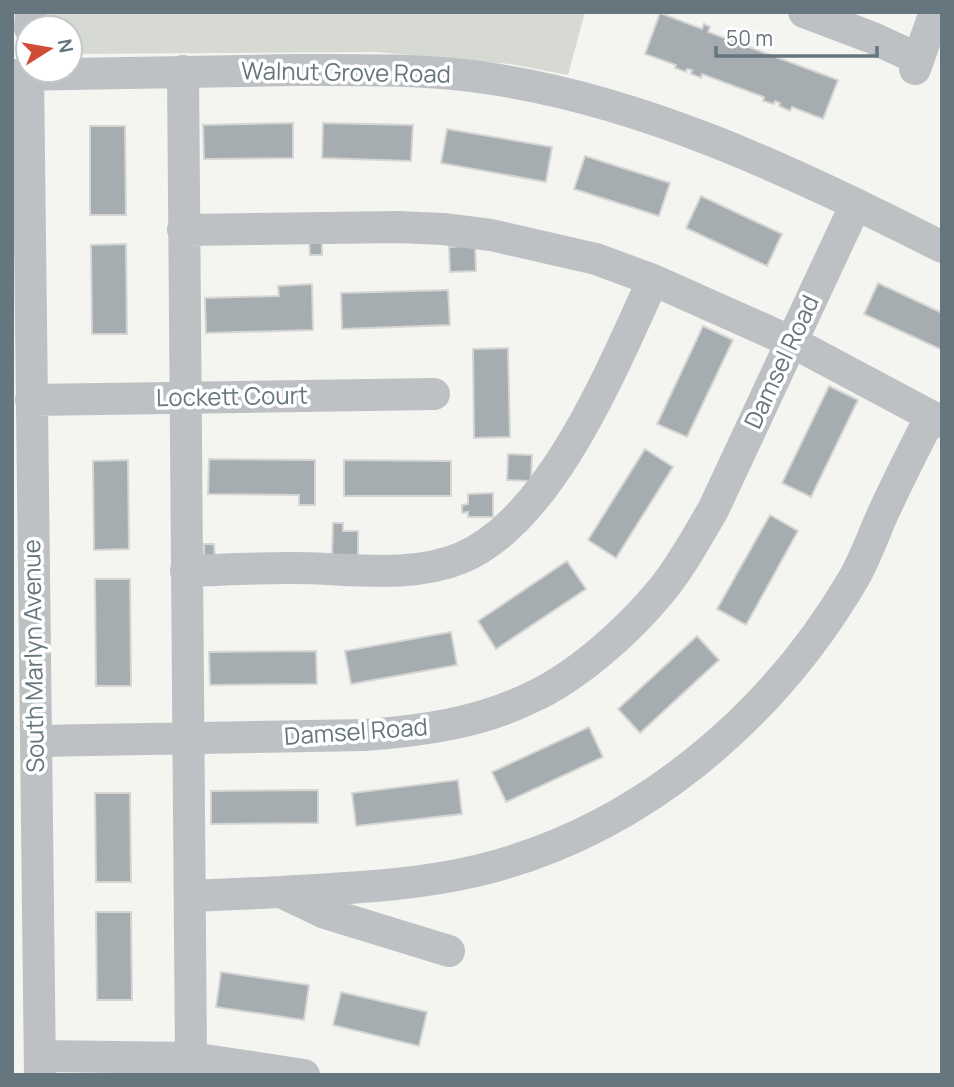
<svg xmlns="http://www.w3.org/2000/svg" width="954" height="1087" font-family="Manrope,sans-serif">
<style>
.green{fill:#d6dad2}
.building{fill:#a5adb0;stroke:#d5d5d3;stroke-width:2}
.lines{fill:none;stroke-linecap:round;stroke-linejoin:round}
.minor{stroke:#bdc1c4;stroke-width:32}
.labels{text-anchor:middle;stroke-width:7;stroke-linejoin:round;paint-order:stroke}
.street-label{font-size:24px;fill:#66767e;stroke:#fff}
</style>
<rect width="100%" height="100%" fill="#f4f4f1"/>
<path class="green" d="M47,12H585L568,75L510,64L377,52L70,54V28H48Z"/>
<path class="building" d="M660,13L702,29L704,24L710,27L708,32L838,80L823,119L792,107L790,111L779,106L780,103L775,101L774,104L763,101L764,97L702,74L701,78L691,74L692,70L687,69L686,72L675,68L676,65L645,54Z
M293,123V158L204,159L203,125Z
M323,123L413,125L411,161L322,158Z
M90,126H125L126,215H90Z
M447,129L552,147L546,182L441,163Z
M585,156L670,183L659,216L574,189Z
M701,196L782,234L767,266L686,228Z
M322,239V255H310L309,240Z
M126,244L127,334H92L91,245Z
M475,245L476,271L450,272L449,247Z
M878,283L942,313V350L864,314Z
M312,284L313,330L206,333L205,298L279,296L278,286Z
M448,290L450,325L342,329L341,293Z
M703,326L733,340L687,437L657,424Z
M508,348L510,437L474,438L473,349Z
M829,386L858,400L811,497L782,483Z
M645,449L673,467L616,558L588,540Z
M508,454L532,455L531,481L507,480Z
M209,459L315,460V505H299V495L208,494Z
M128,460L129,549L94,550L93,461Z
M344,460L451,461V496H344Z
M493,493V517H468V512L462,513V505L468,504V494Z
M770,515L798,531L746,625L717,609Z
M333,523H343V531H358V555H332Z
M204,544H214L215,559H204Z
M567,561L586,589L496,649L478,621Z
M95,579H130L131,686H96Z
M451,632L457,665L351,684L345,651Z
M697,636L719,660L640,733L618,709Z
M316,651L317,684L210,685L209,652Z
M589,727L603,757L506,802L492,772Z
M458,780L462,814L356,826L352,793Z
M318,790V823L211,824V791Z
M95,793H130L131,882H96Z
M96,912H131L132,1000H97Z
M221,972L309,985L304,1020L216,1007Z
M341,992L427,1012L419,1046L333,1025Z"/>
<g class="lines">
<path class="minor" d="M804,12L873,38L918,59
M30,28L31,12
M915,69L935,12
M28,70L40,1075
M183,71L191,1058
M12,75C106,74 199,71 292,70C353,70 412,69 472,76C639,97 793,172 942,247
M183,230L398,227L443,229L491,235L596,259L653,280L792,342L942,422
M31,400L434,394
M186,571C220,570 254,568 287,568C343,567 408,580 461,558C552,520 614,364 653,280
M36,741L365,735C421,731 479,723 530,698C577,677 629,630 661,591C681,567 697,537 713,510L856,204
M281,892C347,888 415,886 480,870C639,831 772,718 854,578C866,557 874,533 884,511C899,479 915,447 931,416
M191,896L281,892L325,913L449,951
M40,1056L191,1058L304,1075"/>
</g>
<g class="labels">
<g class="street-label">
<text transform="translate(346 73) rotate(1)" y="8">Walnut Grove Road</text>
<text transform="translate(782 362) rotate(-65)" y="8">Damsel Road</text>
<text transform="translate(232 397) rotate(-1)" y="8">Lockett Court</text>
<text transform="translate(34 656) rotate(-91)" y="8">South Marlyn Avenue</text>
<text transform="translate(356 732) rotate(-4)" y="8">Damsel Road</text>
</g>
</g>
<rect width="954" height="1087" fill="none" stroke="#66767e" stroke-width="28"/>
<g transform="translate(49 49) rotate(79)"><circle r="33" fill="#ffffff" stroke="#c2c8cb" stroke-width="2"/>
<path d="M0-5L12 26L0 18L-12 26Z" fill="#cf4c36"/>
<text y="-10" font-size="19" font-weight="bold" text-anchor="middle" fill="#66767e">N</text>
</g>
<path d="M716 46v10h161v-10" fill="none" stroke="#66767e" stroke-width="3.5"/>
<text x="726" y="46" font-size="21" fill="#66767e" stroke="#ffffff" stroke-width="5" paint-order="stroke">50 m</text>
</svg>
